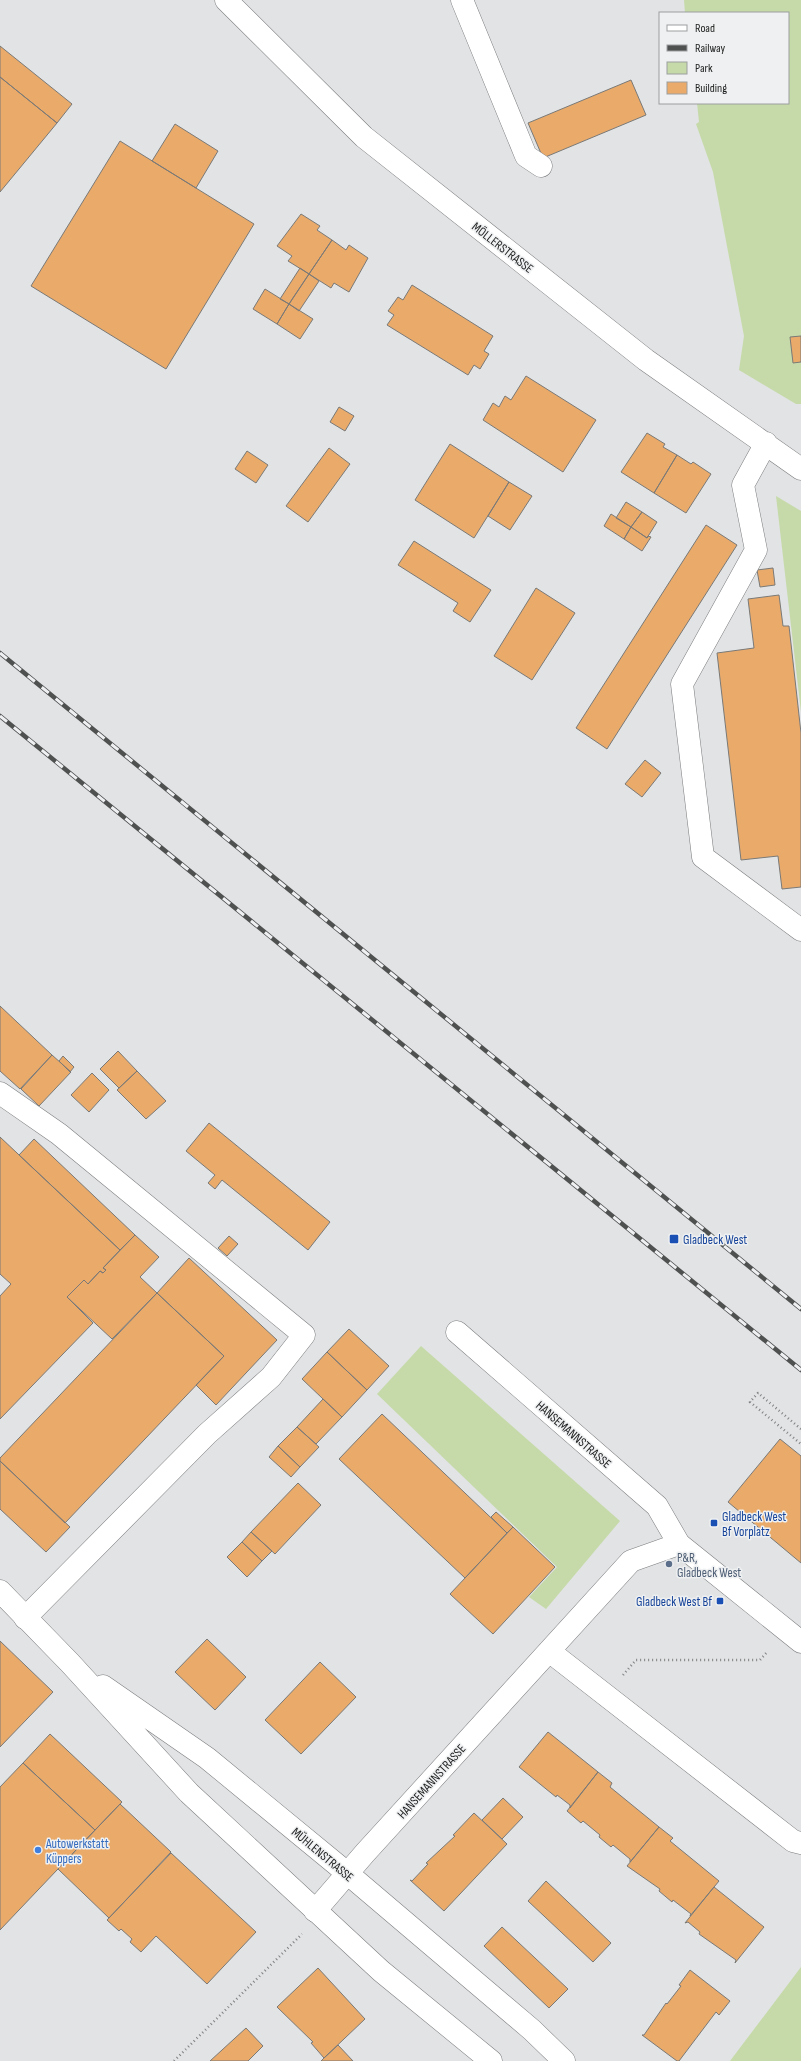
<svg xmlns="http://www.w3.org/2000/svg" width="801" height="2061" font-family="'Sofia Sans Condensed',sans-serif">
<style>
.green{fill:#c6daa9}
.building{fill:#eaaa6a;stroke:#7a7977}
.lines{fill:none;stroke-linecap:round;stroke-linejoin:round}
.minor-casing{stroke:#7c7d7f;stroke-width:23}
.major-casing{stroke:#7c7d7f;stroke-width:23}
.path{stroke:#808182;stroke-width:2.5;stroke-dasharray:1 3;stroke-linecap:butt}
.minor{stroke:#fff;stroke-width:22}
.major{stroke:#fff;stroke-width:22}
.rail-casing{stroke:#4f5151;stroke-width:4.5}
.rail{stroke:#eef0f1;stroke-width:3;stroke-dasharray:9;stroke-linecap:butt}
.transit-dot{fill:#1a4fb4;stroke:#eef0f1;stroke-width:1.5}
.service-dot{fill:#5c6f8a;stroke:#eef0f1;stroke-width:1.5}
.shop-dot{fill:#3f7fe0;stroke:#eef0f1;stroke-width:1.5}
.labels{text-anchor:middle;stroke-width:3;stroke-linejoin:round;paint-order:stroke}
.street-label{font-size:13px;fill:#222323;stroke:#eef0f1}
.transit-label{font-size:13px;fill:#164399;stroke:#eef0f1;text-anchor:start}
.service-label{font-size:13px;fill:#4e5e75;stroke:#eef0f1;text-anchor:start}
.shop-label{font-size:13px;fill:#366cbe;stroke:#eef0f1;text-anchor:start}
</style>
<rect width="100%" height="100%" fill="#e1e3e4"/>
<path class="green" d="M684,0H801V404H796L739,370L744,336L713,172L696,124L699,122L697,103H788V13H685Z
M776,496L801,511V712Z
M421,1346L620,1521L546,1609L529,1597L557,1567L377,1394Z
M801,1967V2061H730Z"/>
<path class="building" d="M0,46L72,104L57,123L0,77Z
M0,77L57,123L0,192Z
M631,80L646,115L543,158L528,123Z
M175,124L218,151L196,188L152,161Z
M120,141L254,224L166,369L31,286Z
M301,214L320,226L317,230L332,240L309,274L288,261L292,256L277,246Z
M332,240L346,250L349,245L368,258L349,292L334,283L331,288L309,274Z
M300,268L309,274L289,304L280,299Z
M309,274L319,281L299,311L289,304Z
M412,285L493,336L484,351L489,354L480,369L474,365L468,375L387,325L394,315L388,311L398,297L403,300Z
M265,289L289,304L277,324L253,309Z
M289,304L313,319L300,339L277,324Z
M801,336V362L793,363L790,337Z
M526,376L596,420L563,472L483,420L493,403L499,407L505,396L511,400Z
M339,407L354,416L345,431L330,422Z
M647,433L665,444L663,447L677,455L654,493L621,472Z
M450,444L509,482L474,538L415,500Z
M329,448L350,464L308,522L286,506Z
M247,451L268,465L256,483L235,469Z
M677,455L691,464L693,462L711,474L686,513L654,493Z
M509,482L532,496L510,530L488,516Z
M626,502L642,512L631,527L616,518Z
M642,512L657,522L647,538L631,527Z
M611,514L631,527L624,539L604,526Z
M706,525L737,545L607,749L576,728Z
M631,527L647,538L648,536L651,537L642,551L624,539Z
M414,541L491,590L470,622L453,611L458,603L398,565Z
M773,568L775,585L760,587L757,570Z
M536,588L575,613L532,680L494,656Z
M779,595L783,626H789L801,733V887L782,889L778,856L741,860L717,653L754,648L748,599Z
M645,760L661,773L642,797L625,784Z
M0,1006L52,1055L20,1089L0,1071Z
M118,1051L137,1071L119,1088L100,1069Z
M52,1055L71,1072L39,1106L21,1089Z
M63,1056L74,1067L70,1072L59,1061Z
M137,1071L166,1101L146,1119L117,1090Z
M92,1073L109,1090L89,1112L71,1095Z
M209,1123L330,1222L308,1250L222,1180L215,1189L208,1183L215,1175L186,1151Z
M0,1137L120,1250L103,1268L106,1270L103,1273L100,1271L88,1284L84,1280L67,1297L93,1323L0,1419V1296L11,1284L0,1274Z
M34,1139L135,1235L120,1250L19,1155Z
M135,1235L159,1257L140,1277L157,1293L112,1339L67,1297L84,1280L88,1284L100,1271L103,1273L106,1270L103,1268Z
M229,1236L238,1244L227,1256L218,1248Z
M189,1258L277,1340L216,1405L196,1385L224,1356L157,1293Z
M157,1293L224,1356L65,1523L0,1461V1458Z
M349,1329L389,1366L367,1390L327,1352Z
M327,1352L367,1390L342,1417L302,1379Z
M323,1399L342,1417L316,1444L297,1427Z
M382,1414L507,1533L465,1578L339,1459Z
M297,1427L319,1447L300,1467L278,1446Z
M780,1439L801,1456V1563L728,1502Z
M278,1446L300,1467L291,1477L269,1457Z
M0,1461L70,1527L46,1552L0,1509Z
M298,1483L321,1505L275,1554L251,1532Z
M496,1512L513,1527L507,1533L491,1517Z
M513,1527L555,1567L493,1634L450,1594Z
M251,1532L272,1551L262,1561L242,1542Z
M242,1542L262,1561L247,1577L227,1557Z
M207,1639L246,1677L215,1710L175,1672Z
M0,1641L53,1692L0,1747Z
M320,1662L356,1697L301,1754L265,1720Z
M548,1732L598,1772L570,1808V1805L557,1795L556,1797L519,1767Z
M50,1734L122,1802L95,1830L23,1763Z
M23,1763L95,1830L0,1930V1787Z
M598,1772L612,1783L610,1787L659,1827L630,1862V1859L613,1845L611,1847L599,1837L600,1835L583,1821L581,1823L567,1811Z
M503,1798L523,1817L502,1839L482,1820Z
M120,1804L171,1852L109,1918L58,1869Z
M474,1813L507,1844L444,1911L410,1880L412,1881L428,1864L426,1863L455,1836L453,1835Z
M659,1827L673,1838L670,1841L719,1881L690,1916L691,1914L673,1900L672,1902L659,1891L660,1889L627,1866Z
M171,1853L256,1932L207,1984L156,1936L141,1952L130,1942L132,1939L121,1929L119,1931L107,1920Z
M546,1881L611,1943L593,1962L528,1901Z
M714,1887L764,1927L735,1963L736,1960L699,1934L700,1932L688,1922L685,1923Z
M502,1927L568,1989L549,2008L484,1946Z
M318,1968L365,2019L324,2058L311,2043L313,2042L277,2007Z
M690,1970L730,2001L719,2015L716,2012L679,2061H677L642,2035H644L666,2003L667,2004L681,1986L679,1985Z
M246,2028L263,2046L248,2061H210Z
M338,2045L353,2061H321L324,2058Z"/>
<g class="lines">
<defs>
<path id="minor" d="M226,0L364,137L646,360L801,469
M462,0L526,156L541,166
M766,443L743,485L756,550L682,684L703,857L801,930
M0,1093L59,1134L304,1335L271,1377L207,1434L25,1618
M457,1332L657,1506L679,1544L801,1642
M549,1651L793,1841L801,1843
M315,1911L365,1853L631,1561L679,1544"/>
<path id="major" d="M0,1591L70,1663L189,1793L381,1971L491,2061
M103,1686L207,1758L347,1873L532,2030L564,2061"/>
</defs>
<use href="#minor" class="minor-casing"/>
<use href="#major" class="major-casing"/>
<path class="path" d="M801,1429L758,1393L750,1402L801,1444
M623,1675L636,1660H760L768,1651
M174,2061L302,1934"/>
<use href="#minor" class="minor"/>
<use href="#major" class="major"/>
<defs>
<path id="rail" d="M0,653L801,1309
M0,716L801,1370"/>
</defs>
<use href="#rail" class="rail-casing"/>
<use href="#rail" class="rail"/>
</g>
<g class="transit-dot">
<rect x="669" y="1234" width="10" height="10" rx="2"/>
<rect x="710" y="1519" width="8" height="8" rx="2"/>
<rect x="716" y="1597" width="8" height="8" rx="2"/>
</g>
<circle class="service-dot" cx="669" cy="1564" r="4"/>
<circle class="shop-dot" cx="38" cy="1850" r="4"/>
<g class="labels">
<g class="street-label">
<text transform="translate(503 247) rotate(38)" y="5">MÖLLERSTRASSE</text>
<text transform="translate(574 1434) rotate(41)" y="5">HANSEMANNSTRASSE</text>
<text transform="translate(431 1781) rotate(-48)" y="5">HANSEMANNSTRASSE</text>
<text transform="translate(323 1854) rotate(40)" y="5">MÜHLENSTRASSE</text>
</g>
<g class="transit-label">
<text x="683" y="1244">Gladbeck West</text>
<text x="722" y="1521">Gladbeck West<tspan x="722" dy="15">Bf Vorplatz</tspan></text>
<text x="712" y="1606" text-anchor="end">Gladbeck West Bf</text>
</g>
<g class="service-label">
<text x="677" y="1562">P&amp;R,<tspan x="677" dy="15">Gladbeck West</tspan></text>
</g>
<g class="shop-label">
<text x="46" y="1848">Autowerkstatt<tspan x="46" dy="15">Küppers</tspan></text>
</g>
</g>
<rect x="659" y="12" width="130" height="92" fill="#eef0f1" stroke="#9c9e9f"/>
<rect x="667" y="25" width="20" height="6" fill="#ffffff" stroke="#9c9e9f"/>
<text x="695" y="32" font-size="12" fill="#222323">Road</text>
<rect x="667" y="45" width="20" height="6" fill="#4f5151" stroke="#9c9e9f"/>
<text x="695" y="52" font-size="12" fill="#222323">Railway</text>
<rect x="667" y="62" width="20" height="12" fill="#c6daa9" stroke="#9c9e9f"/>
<text x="695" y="72" font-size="12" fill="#222323">Park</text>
<rect x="667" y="82" width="20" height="12" fill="#eaaa6a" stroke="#9c9e9f"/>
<text x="695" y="92" font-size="12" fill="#222323">Building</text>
</svg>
